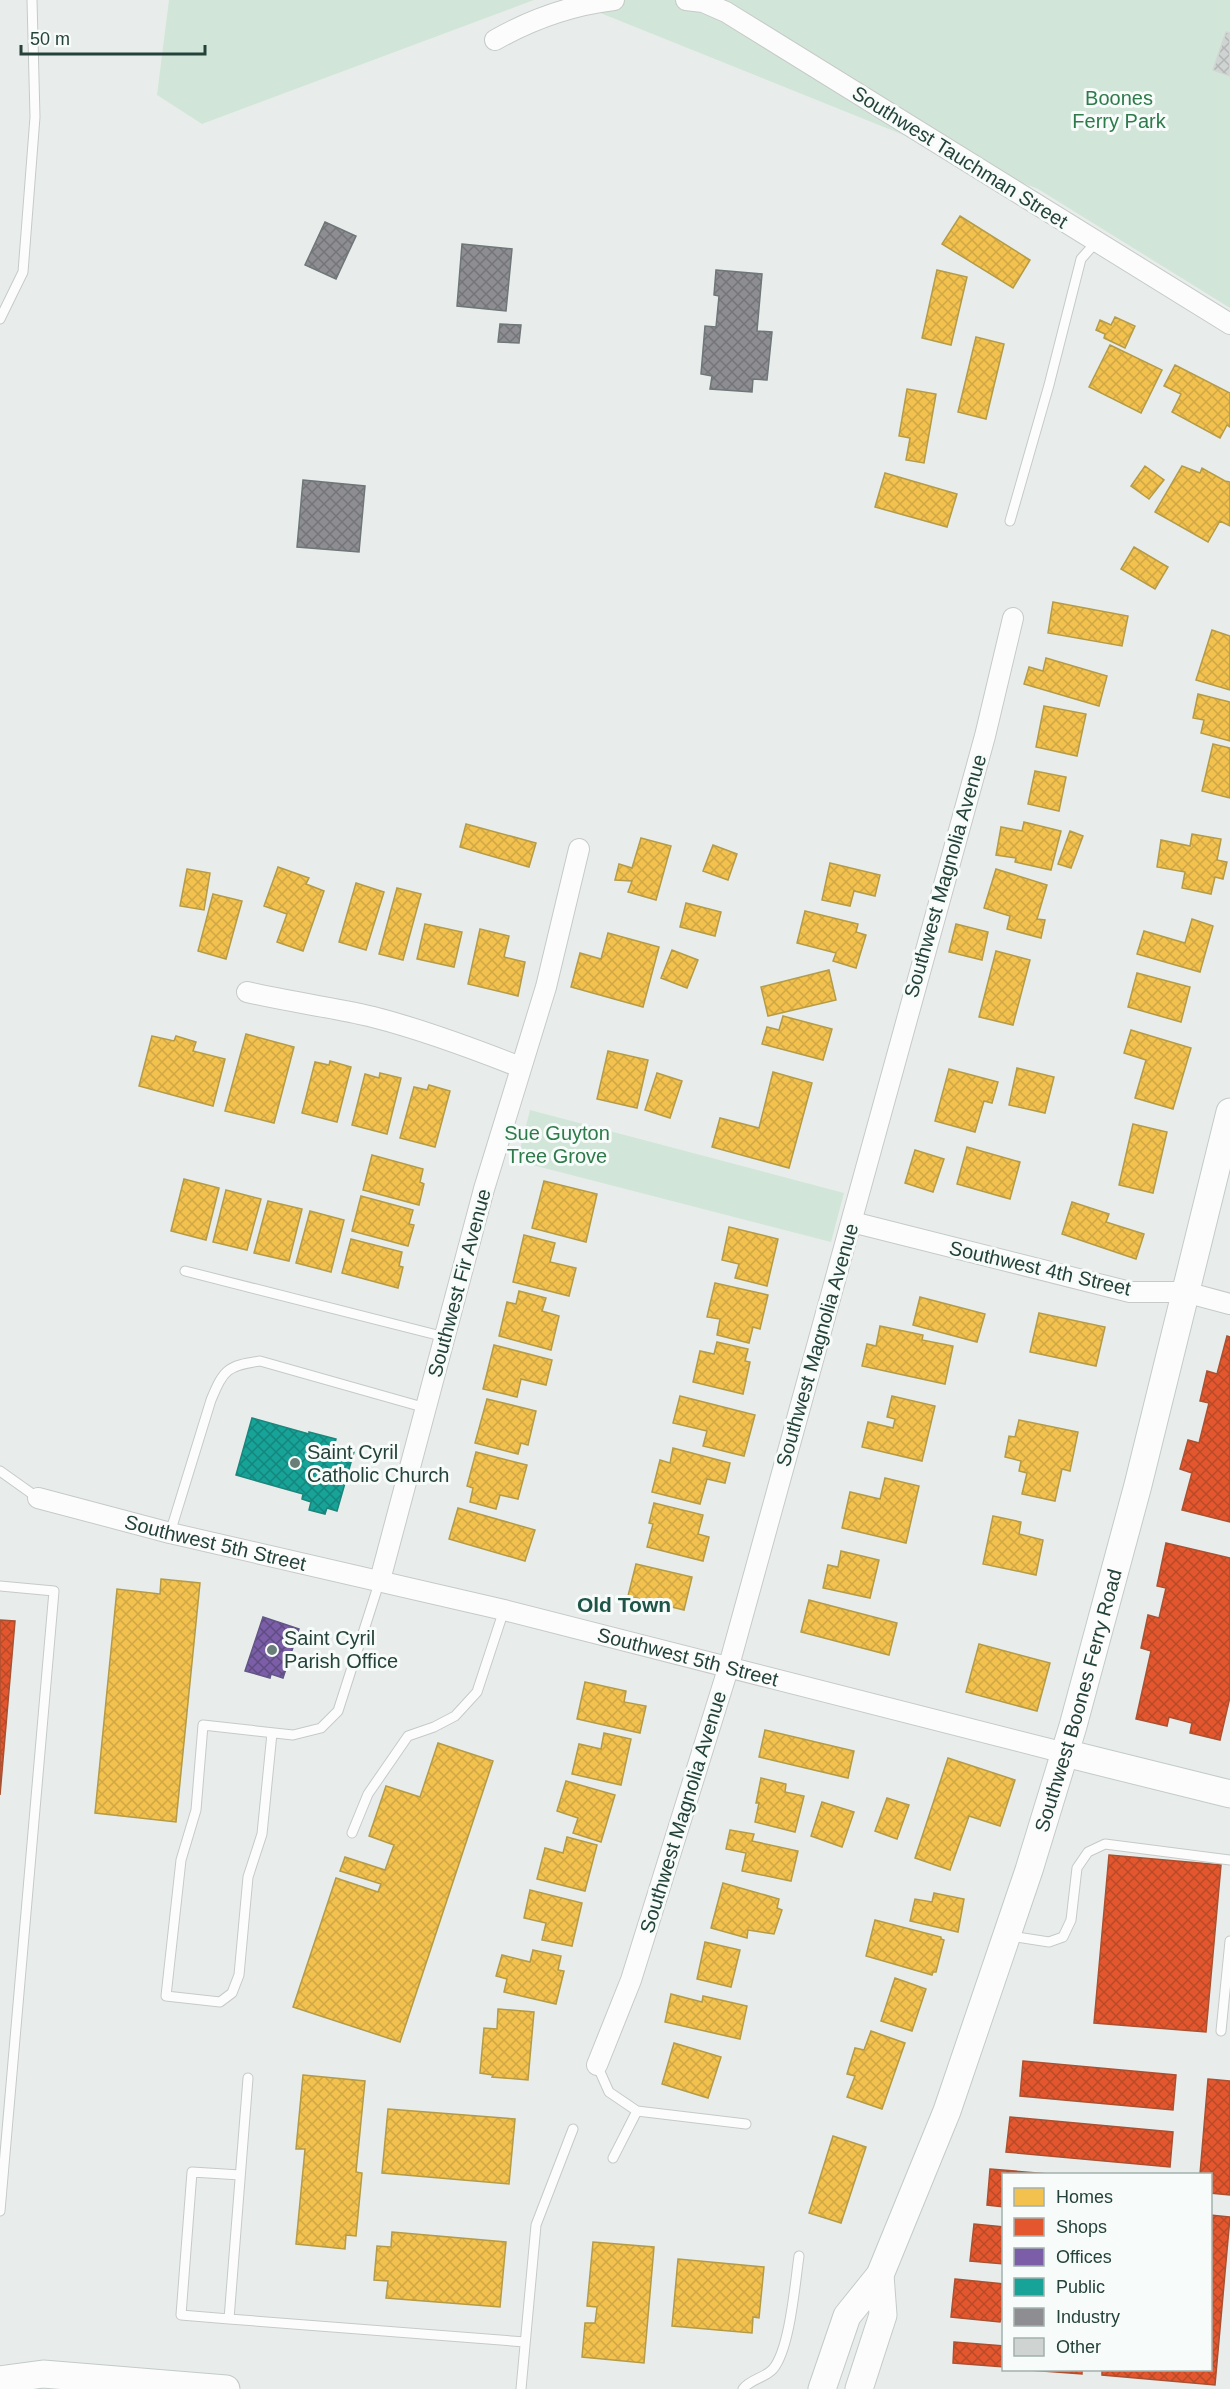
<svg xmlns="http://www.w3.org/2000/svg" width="1230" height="2389" font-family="Helvetica,sans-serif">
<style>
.green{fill:#d1e6d8}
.homes{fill:url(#homes-cross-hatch);stroke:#b49b48;stroke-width:1.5}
.shops{fill:url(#shops-cross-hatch);stroke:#aa5132;stroke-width:1.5}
.offices{fill:url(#offices-cross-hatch);stroke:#615686;stroke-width:1.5}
.public{fill:url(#public-cross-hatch);stroke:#1b867c;stroke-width:1.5}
.industry{fill:url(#industry-cross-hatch);stroke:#6e7678;stroke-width:1.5}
.building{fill:url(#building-cross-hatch);stroke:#d1d6d4;stroke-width:1.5}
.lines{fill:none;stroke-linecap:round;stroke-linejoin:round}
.lane-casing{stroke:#c5cac8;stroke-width:11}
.street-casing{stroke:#c5cac8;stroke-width:22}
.secondary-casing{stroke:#c3cbc8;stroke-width:29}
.lane{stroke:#fcfcfc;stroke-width:9}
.street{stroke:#fcfcfc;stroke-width:20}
.secondary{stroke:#fcfcfc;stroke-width:27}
.poi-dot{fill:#697e78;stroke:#f7fbf9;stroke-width:2}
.labels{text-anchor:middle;stroke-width:6;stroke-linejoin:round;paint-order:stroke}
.park-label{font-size:20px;fill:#2d7a4b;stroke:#f7fbf9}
.street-label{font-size:20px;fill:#24423a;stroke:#f7fbf9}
.poi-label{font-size:20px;fill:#24423a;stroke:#f7fbf9;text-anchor:start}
.neighbourhood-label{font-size:21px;font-weight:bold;fill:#1f5548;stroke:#f7fbf9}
</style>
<defs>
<pattern id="homes-cross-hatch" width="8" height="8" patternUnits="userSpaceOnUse" patternTransform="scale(1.5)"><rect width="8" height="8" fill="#f2c14e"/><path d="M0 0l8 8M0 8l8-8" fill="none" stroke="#cfa745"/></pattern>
<pattern id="shops-cross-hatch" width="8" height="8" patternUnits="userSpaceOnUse" patternTransform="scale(1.5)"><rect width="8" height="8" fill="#e4572e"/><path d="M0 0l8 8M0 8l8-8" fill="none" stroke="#b94a28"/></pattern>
<pattern id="offices-cross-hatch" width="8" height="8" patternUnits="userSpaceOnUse" patternTransform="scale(1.5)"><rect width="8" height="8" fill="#7b5ea7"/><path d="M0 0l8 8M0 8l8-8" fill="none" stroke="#5f4c82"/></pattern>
<pattern id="public-cross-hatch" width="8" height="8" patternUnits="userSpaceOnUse" patternTransform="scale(1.5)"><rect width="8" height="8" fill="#17a398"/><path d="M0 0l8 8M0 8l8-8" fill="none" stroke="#15867d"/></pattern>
<pattern id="industry-cross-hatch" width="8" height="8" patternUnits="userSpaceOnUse" patternTransform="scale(1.5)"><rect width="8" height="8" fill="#8d8d92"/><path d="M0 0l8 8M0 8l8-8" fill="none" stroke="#737578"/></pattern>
<pattern id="building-cross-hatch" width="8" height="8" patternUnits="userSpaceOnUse" patternTransform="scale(1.5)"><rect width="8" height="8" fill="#cfd4d2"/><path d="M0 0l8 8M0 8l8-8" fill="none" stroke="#b2b7b5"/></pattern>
</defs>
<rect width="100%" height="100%" fill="#e8edeb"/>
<path class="green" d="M169,0H534L202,124L157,95Z
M568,0H1230V308L1038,189Z
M530,1110L844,1193L831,1242L517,1161Z"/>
<path class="homes" d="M960,216L1030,260L1013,288L942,244Z
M937,270L967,277L951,345L922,338Z
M1115,317L1135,326L1125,348L1104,338L1105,334L1096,330L1100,320L1111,325Z
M976,337L1004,344L986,419L958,412Z
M1110,345L1162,370L1141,413L1089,387Z
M1175,365L1230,393V427L1227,425L1220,438L1172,412L1181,394L1164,386Z
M907,389L936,394L924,463L906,460L910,438L899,436Z
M1145,466L1164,480L1149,499L1131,486Z
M1182,466L1200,473L1202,468L1225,481L1230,482V526L1220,521L1208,542L1155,512Z
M885,473L957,494L947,527L875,507Z
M1134,547L1168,567L1155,589L1121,569Z
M1053,602L1128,616L1122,646L1048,633Z
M1212,630L1230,636V690L1196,680Z
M1046,658L1107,676L1099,706L1024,684L1029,667L1043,671Z
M1198,694L1230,702V741L1201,733L1204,720L1193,718Z
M1044,706L1086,714L1077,756L1036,747Z
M1213,744L1230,748V798L1202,791Z
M1035,771L1066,777L1059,811L1028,804Z
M1024,822L1061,831L1051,870L1015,862L1016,858L996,855L1001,827L1022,831Z
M466,824L536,843L529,867L460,847Z
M1070,831L1083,836L1071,868L1058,864Z
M1192,834L1221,839L1217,860L1227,862L1223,879L1215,877L1211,894L1182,888L1185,872L1157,867L1161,840L1190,846Z
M641,838L671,846L656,900L628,892L632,881L615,880L619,864L632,868Z
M713,845L737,854L728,880L703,871Z
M830,863L880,875L875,896L854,891L850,906L822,900Z
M278,867L309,878L306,884L324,891L303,951L277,942L287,914L264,906Z
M187,869L210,873L204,910L180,906Z
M996,869L1047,885L1037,919L1045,920L1041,938L1007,929L1010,916L984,908Z
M356,883L384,892L366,950L339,942Z
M397,888L421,894L403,960L379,954Z
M213,894L242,901L226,959L198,951Z
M686,903L721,912L715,936L680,927Z
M805,911L858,924L856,932L866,935L856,968L833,961L836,953L797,943Z
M1192,919L1213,926L1200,972L1137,954L1144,931L1185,943Z
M425,924L462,932L454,967L417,959Z
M956,924L988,932L982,960L949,952Z
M480,929L509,936L504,957L525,962L518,996L468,984Z
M608,933L659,947L643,1007L571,987L580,953L601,959Z
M672,950L698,960L687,988L661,978Z
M996,951L1030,960L1013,1025L979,1017Z
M829,970L836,1000L768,1016L761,987Z
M1137,973L1190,987L1181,1022L1128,1007Z
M783,1016L832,1029L823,1060L762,1044L767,1027L779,1030Z
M1131,1030L1191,1048L1173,1109L1135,1098L1146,1060L1124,1053Z
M246,1034L294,1047L274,1123L225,1111Z
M152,1036L174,1041L176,1036L196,1042L193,1051L225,1059L213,1106L139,1086Z
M608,1051L648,1060L637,1108L597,1099Z
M330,1061L351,1067L337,1122L302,1113L315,1062L329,1065Z
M1017,1068L1054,1077L1045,1113L1009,1105Z
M949,1069L998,1082L992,1103L984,1101L975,1132L935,1121Z
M773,1072L812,1083L789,1168L712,1147L720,1118L759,1128Z
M380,1073L401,1078L387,1134L352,1125L365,1074L379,1078Z
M657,1073L682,1081L670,1118L645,1110Z
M429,1085L450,1091L435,1147L400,1138L414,1087L427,1090Z
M1133,1124L1167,1132L1153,1193L1119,1185Z
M967,1147L1020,1162L1010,1199L957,1184Z
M915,1150L944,1159L933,1192L905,1183Z
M372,1155L423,1169L420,1182L424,1184L419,1205L363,1190Z
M184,1179L219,1188L206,1240L171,1231Z
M544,1181L597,1194L586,1242L532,1228Z
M226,1190L261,1199L247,1250L213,1242Z
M361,1196L413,1210L409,1224L414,1225L408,1246L352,1231Z
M268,1201L302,1209L289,1261L254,1253Z
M1072,1202L1109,1214L1106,1222L1144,1234L1136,1259L1062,1234Z
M310,1211L344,1220L331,1272L296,1263Z
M729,1227L778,1239L767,1286L735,1278L739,1264L722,1260Z
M524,1235L555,1243L550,1262L576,1268L569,1296L513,1282Z
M351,1239L402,1252L399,1266L403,1267L398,1288L342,1273Z
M715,1283L768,1295L760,1329L753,1327L749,1343L717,1335L720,1319L707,1317Z
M519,1291L546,1298L542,1311L559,1316L551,1350L499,1336L507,1302L516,1304Z
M920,1297L985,1314L977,1342L913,1325Z
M1039,1313L1105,1327L1096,1366L1030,1352Z
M880,1326L923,1335L922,1340L953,1346L945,1384L862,1366L867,1344L876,1346Z
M717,1342L748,1349L745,1361L750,1362L743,1394L693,1382L700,1351L714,1354Z
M494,1345L552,1360L546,1385L521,1379L517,1397L483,1389Z
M680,1396L755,1415L744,1456L703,1446L707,1431L673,1423Z
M892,1396L935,1406L922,1461L862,1447L868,1422L893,1428L895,1419L887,1417Z
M487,1399L536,1411L528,1445L521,1443L518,1454L475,1443Z
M1019,1420L1078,1432L1070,1471L1062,1469L1055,1501L1022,1494L1027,1473L1019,1471L1021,1461L1005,1457L1009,1436L1015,1437Z
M673,1448L730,1463L725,1483L707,1479L700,1504L652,1492L660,1460L670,1463Z
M476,1452L527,1465L518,1499L500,1495L496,1509L470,1502L473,1488L467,1486Z
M885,1478L919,1486L906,1543L842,1528L850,1492L880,1499Z
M654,1503L703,1515L698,1534L709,1537L703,1561L647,1547L653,1524L649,1523Z
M458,1508L535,1530L525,1561L449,1539Z
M993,1516L1021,1522L1019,1534L1043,1540L1036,1575L983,1564Z
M841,1551L879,1560L870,1598L823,1588L828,1565L838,1567Z
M636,1564L692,1577L684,1610L628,1596Z
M161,1579L200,1583L176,1822L95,1813L117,1589L160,1594Z
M809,1600L897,1623L889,1655L801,1632Z
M979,1644L1050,1663L1037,1711L966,1692Z
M585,1682L626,1691L624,1702L646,1706L640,1733L577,1719Z
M765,1730L854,1751L848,1778L759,1757Z
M604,1733L631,1739L621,1785L572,1774L579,1744L601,1749Z
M438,1743L493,1761L400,2042L293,2007L336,1878L378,1892L381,1884L340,1871L345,1857L385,1870L394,1845L369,1836L386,1786L420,1797Z
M948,1758L1015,1780L1000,1826L969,1816L950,1870L915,1858Z
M761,1778L786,1784L785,1792L804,1796L795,1832L755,1822L759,1803H756Z
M566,1781L615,1795L601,1842L573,1833L578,1818L557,1811Z
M887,1798L909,1805L897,1839L875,1831Z
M822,1802L854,1812L842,1847L811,1836Z
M730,1830L754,1834L752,1841L798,1851L791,1881L742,1871L746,1853L726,1849Z
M567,1837L597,1845L585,1891L537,1879L545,1848L563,1853Z
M723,1883L779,1899L777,1908L782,1910L774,1934L748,1930L747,1938L711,1928Z
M530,1890L582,1903L572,1946L542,1940L546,1923L524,1918Z
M934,1893L964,1899L958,1932L910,1921L915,1899L932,1902Z
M875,1920L941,1937V1939L944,1940L936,1972H933L932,1975L866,1956Z
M705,1942L740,1950L731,1987L697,1979Z
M533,1950L561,1956L558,1970L564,1971L556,2004L504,1992L507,1979L496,1976L502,1955L530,1962Z
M895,1978L926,1989L912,2031L881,2021Z
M671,1994L702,2002L703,1996L747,2006L740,2039L665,2022Z
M498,2009L534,2012L528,2080L492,2077L493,2075L480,2073L484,2028L497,2029Z
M871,2031L905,2043L882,2109L847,2097L855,2076L847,2074L855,2048L864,2050Z
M674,2043L721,2057L708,2098L662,2084Z
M303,2075L365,2081L356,2172L362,2173L356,2236L346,2235L345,2249L296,2244L305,2149H296Z
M388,2109L515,2119L509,2184L382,2173Z
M833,2136L866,2147L841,2223L809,2213Z
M392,2232L506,2242L500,2307L386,2298L388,2281L374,2280L377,2246L391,2247Z
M593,2242L654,2247L644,2363L582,2357L585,2323H595L597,2307L587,2306Z
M678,2259L764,2267L759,2318L753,2317L752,2333L672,2326Z"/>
<path class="shops" d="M1227,1336L1230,1337V1522L1182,1510L1192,1473L1180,1469L1188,1440L1199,1443L1209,1403L1200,1401L1207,1371L1217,1374Z
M1166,1543L1230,1558V1697L1220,1740L1190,1733L1192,1723L1169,1717L1167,1726L1136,1719L1151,1651L1141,1648L1148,1615L1159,1618L1166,1588L1157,1586Z
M0,1620L15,1621L0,1795Z
M1109,1855L1221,1865L1206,2032L1094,2023Z
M1023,2061L1176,2075L1173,2110L1020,2096Z
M1208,2079L1230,2081V2195L1210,2193V2174H1200Z
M1010,2117L1173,2132L1170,2167L1006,2152Z
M990,2169L1049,2174H1004V2207L987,2205Z
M1210,2215L1230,2217L1215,2385L1102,2375V2370H1210Z
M974,2224L1004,2227V2264L970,2261Z
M955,2279L1004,2284V2319H1001L1000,2322L951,2317Z
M954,2342L1004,2346V2367L953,2363Z
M1029,2370H1082V2374Z"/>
<path class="offices" d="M263,1617L299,1629L283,1678L271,1674L270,1678L245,1671Z"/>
<path class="public" d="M252,1418L309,1434V1432L336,1439L334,1447L354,1452L337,1511L327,1508L325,1514L309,1510L311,1502L302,1499L303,1494L236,1475Z"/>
<path class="industry" d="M325,222L356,236L336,279L305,265Z
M462,244L512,249L506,311L457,306Z
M716,270L762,274L757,331L772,332L767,380L753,379L752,392L710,389L712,376L701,374L705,326L716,327L719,296L714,295Z
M500,324L521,325L519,343L498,342Z
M303,480L365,486L359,552L297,547Z"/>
<path class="building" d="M1226,32L1230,33V76L1213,70Z"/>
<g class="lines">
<defs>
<path id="lane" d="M0,319L23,272L35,117L32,0
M1010,521L1049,385L1081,259L1097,241
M185,1271L445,1337
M0,1471L38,1498
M170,1533L211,1400C224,1369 227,1366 260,1361L426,1408
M0,1586L54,1591L0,2211
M272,1733L262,1834L248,1877L239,1975L232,1993L220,2002L166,1996L181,1860L196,1810L203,1725L293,1735L321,1728L338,1711L380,1580
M352,1833L368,1794L408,1736L434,1727L455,1716L477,1692L504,1610
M1010,1936L1049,1942L1063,1937L1071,1920L1077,1868L1088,1852L1105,1844L1230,1860
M1221,2031L1230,1941
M597,2065L609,2092L637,2111
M248,2078L229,2319L525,2342
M613,2158L637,2111L746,2124
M229,2319L181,2315L192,2172L240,2175
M521,2389L536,2225L573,2129
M743,2389C750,2379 765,2378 773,2369C790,2349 795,2283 799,2256"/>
<g id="street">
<path d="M686,0L703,2L726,12L1230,324"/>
<path d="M495,40C532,19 572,5 614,0"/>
<path d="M247,992C289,1002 332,1007 373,1017C424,1030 472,1048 520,1067"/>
<path d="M852,1222L1130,1292H1185L1230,1304"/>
<path id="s1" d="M38,1498L170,1533L504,1610L1065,1753"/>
<path d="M380,1580L484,1189L546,987L579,849"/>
<path d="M597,2065L631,1980L728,1669L985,736L1013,618"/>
</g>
<g id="secondary">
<path d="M1065,1753L1230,1794"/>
<path d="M0,2380L43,2374L226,2389"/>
<path id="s2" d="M822,2389L847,2316L880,2275L947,2111L1029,1870L1073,1726L1138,1485L1230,1112"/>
<path d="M859,2389L883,2315L880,2275"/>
</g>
</defs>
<use href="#lane" class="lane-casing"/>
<use href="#street" class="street-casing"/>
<use href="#secondary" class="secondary-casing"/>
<use href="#lane" class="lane"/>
<use href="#street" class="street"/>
<use href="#secondary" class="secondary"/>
</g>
<g class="poi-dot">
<circle cx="295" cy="1463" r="6"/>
<circle cx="272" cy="1650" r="6"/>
</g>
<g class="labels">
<g class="park-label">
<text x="1119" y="105">Boones<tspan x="1119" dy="23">Ferry Park</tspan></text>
<text x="557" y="1140">Sue Guyton<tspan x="557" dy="23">Tree Grove</tspan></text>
</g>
<g class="street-label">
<text transform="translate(960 157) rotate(32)" y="7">Southwest Tauchman Street</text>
<text transform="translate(945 876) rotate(-74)" y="7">Southwest Magnolia Avenue</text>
<text transform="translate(1040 1268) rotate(13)" y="7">Southwest 4th Street</text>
<text transform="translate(459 1283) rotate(-75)" y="7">Southwest Fir Avenue</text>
<text transform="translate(817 1345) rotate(-74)" y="7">Southwest Magnolia Avenue</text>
<text dy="7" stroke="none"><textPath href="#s1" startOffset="183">Southwest 5th Street</textPath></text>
<text dy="7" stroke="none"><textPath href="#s1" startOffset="669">Southwest 5th Street</textPath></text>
<text dy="7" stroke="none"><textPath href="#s2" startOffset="738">Southwest Boones Ferry Road</textPath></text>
<text transform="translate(683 1812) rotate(-73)" y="7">Southwest Magnolia Avenue</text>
</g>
<g class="poi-label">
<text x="307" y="1459">Saint Cyril<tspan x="307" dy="23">Catholic Church</tspan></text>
<text x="284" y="1645">Saint Cyril<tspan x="284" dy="23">Parish Office</tspan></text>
</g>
<g class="neighbourhood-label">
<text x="624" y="1612">Old Town</text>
</g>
</g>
<rect x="1002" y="2173" width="210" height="198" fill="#f7fbf9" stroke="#a3b1ad" stroke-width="1.5"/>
<rect x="1014" y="2188" width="30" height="18" fill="#f2c14e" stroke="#a3b1ad" stroke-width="1.5"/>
<text x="1056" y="2203" font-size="18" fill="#24423a">Homes</text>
<rect x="1014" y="2218" width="30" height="18" fill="#e4572e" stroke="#a3b1ad" stroke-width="1.5"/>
<text x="1056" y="2233" font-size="18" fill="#24423a">Shops</text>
<rect x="1014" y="2248" width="30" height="18" fill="#7b5ea7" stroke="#a3b1ad" stroke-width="1.5"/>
<text x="1056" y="2263" font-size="18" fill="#24423a">Offices</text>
<rect x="1014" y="2278" width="30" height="18" fill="#17a398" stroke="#a3b1ad" stroke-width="1.5"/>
<text x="1056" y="2293" font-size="18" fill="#24423a">Public</text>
<rect x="1014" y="2308" width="30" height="18" fill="#8d8d92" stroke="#a3b1ad" stroke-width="1.5"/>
<text x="1056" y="2323" font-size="18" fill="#24423a">Industry</text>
<rect x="1014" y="2338" width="30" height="18" fill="#cfd4d2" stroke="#a3b1ad" stroke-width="1.5"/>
<text x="1056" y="2353" font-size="18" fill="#24423a">Other</text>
<path d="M21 45v9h184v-9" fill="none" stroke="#24423a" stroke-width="3"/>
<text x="30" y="45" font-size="18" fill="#24423a" stroke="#f7fbf9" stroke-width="4.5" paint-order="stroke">50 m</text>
</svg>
